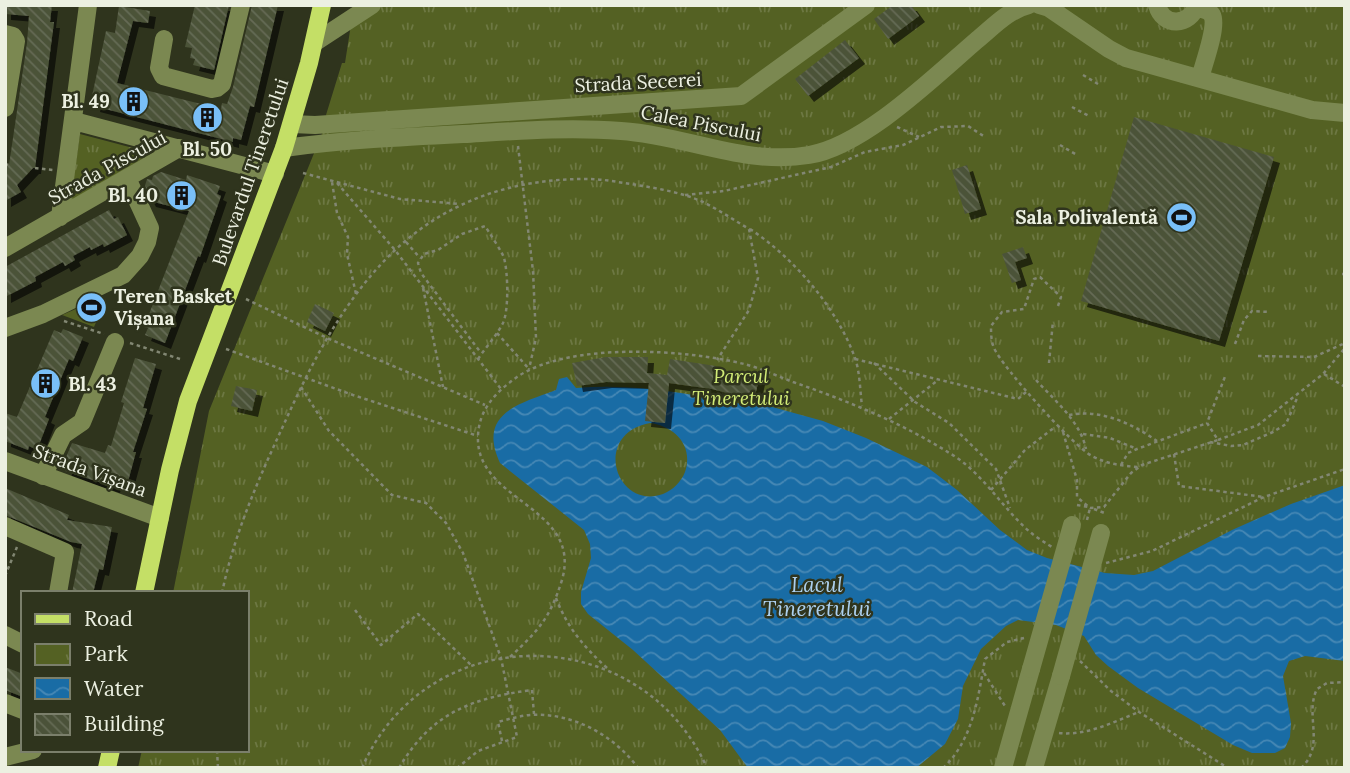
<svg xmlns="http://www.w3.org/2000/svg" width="1350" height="773" font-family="Lora,serif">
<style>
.grass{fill:#546123}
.park{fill:url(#park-tufts)}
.water{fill:url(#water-waves);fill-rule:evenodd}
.building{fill:url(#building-back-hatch);filter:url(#shadow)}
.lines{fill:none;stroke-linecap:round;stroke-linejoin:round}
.path{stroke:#828773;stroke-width:2.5;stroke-dasharray:3.5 3.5;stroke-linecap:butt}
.minor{stroke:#7b8851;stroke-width:18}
.major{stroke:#c4df66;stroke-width:18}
.minor-bridge{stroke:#7b8851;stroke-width:18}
.labels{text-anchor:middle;stroke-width:5;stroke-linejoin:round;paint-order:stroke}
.street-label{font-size:19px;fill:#ecf0e1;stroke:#2f341d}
.poi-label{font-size:19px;font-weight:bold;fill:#ecf0e1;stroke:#2f341d;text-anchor:end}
.park-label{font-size:19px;font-style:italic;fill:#d2ec77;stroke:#2f341d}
.water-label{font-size:21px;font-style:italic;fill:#acd0ef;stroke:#2f341d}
</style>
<defs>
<pattern id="park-tufts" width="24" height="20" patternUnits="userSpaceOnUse" patternTransform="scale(1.75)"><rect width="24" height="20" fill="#546123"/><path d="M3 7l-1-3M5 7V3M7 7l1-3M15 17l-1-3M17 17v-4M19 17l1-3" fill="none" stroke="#6d7843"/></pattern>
<pattern id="water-waves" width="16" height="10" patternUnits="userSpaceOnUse" patternTransform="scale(1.75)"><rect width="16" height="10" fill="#196ca5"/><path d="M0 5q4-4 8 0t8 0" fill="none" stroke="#4688b5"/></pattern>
<pattern id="building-back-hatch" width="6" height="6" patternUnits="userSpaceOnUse" patternTransform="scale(1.75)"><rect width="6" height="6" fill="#4b5239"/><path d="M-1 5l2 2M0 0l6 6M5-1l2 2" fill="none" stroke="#656b55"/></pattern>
<filter id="shadow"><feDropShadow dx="6" dy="6" stdDeviation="0" flood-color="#0009"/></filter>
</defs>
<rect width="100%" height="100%" fill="#2f341d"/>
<path class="grass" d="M101,298L106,300L94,327L62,315Z"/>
<path class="park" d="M354,5H1345V768H138L142,750H247V593H173L209,411L328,119L326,115L342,63H345Z
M80,134L152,153L70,202Z"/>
<path class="water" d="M567,377L576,388C637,383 692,394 752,406L765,405L823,421L866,438L927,467L957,490L1000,530L1027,550L1047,558L1105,573L1134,575L1153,571L1232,530L1291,504L1345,485V661L1305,656L1289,661L1283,676L1291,723L1290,737L1285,748L1275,753H1252L1233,745L1138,688L1108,666L1096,655L1084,636L1056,625L1018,620L1006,626L981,649L963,686L958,719L945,744L916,768H748L720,730L633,650L588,614L581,604V592L591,558L590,544L584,530L500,463C477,413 519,404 556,390L559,379ZM650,423C674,426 694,445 685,472C681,482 673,490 663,494C616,511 591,434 650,423Z"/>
<path class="building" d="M5,5H52L50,22H54L35,168H33L17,185L21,192L5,201V167L9,165L27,43L29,16L5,14Z
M195,5H229L214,70L193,65L195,59L190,58L192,48L185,47Z
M252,5H278L254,107L250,106L241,140L233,138V142L94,106L96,97L92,96L106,31L115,33L119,6L150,11L148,23L133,21L117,83L221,109L222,103L227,104L233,87Z
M893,5H911L919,16L888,39L874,19Z
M845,40L859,58L808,96L795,79Z
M1134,117L1274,157L1219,341L1081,301Z
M967,165L981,209L965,214L952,170Z
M161,172L186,180L187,175L220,186L217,194L221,196L200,257L198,256L165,343L145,335L148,328L144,327L189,211L150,201L144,189L147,179L152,180L153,176Z
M109,210L114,219L118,217L127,235L104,247L103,244L91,250L90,247L73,256L75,260L65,266L63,262L35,277L36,281L5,297V267Z
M1023,247L1027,258L1015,262L1021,280L1012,283L1002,254Z
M315,304L334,313L325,331L307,322Z
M63,329L83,337L73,361L69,359L45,417L49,419L37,450L29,446L28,450L5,441V413L17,417L54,330L61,333Z
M606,357H648L647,373L667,375L670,359L716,366L715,368L759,379L754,400L712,389L669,383L665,423L645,421L649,383L606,382L577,386L572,363Z
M135,358L156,364L143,408L147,409L133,452H136L127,485L115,483L114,487L65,471L68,463L64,462L72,443L105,453L108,445L111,446L124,403L121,402Z
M236,386L257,390L252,411L231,406Z
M5,488L69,515L67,520L112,527L103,570L99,569L93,593H72L82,544L71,542L5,515Z
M5,667L23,674V697L5,690Z"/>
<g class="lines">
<path class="path" d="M1083,75L1098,84
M1072,107L1089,116
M897,127L919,137
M1060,145L1077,155
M518,146L533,271L536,338L529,369
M5,164L9,165
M35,168L53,170
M303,173L400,199L460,204
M332,182L337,213L348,237L347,254L356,294
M337,183L395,250L501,389
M685,195L724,191L831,167L865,152L903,145L941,127L968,126L985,137
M750,229C794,258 837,308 855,358C860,372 860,391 862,406
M406,242L420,258
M1342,274H1345
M423,288L443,387
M246,299L327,338L485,405
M1058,306L1061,297L1040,277L1034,279L1024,309L1002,312L991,326C991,333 991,341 994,348C1003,368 1073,446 1092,456C1107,464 1122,466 1139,467
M64,321L104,334
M497,333L529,369
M130,343L180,359
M1235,344L1244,320L1252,311L1270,312
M226,349L353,395L478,436
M1258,356L1314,357L1345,343
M478,359C486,347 497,335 503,323C509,310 508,272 504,258C504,255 487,229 485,226L462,234L438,250L424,254L418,263L421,273L481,353
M855,359L1018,399L1026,392
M874,363L915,402L949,423L996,469L1010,508
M1049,363L1053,321
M1324,374L1345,387
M1036,380C1055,401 1080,421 1086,449
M301,387L329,431L392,495L426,503L446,523L463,553L501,658L517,737L478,751L457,768
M1069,415C1101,409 1131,423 1157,441
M889,419L938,380
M1063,432L1077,480V497L1090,508L1104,507L1131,473L1142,465L1218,440L1207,423L1226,374
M1083,434L1110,438L1137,449
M1218,440L1258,425L1323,374L1345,348
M1210,442L1231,446L1243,445L1273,432L1286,424L1298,396
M1174,454L1179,486L1264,497
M1121,465L1128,453L1137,449L1207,423
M991,490L1025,450L1055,427
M1077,505L1088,507
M1094,509L1107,514
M1087,520L1090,508
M1106,563L1152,551L1264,497L1345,469
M5,576L17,547
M222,593C234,534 259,478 284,424C311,364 343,301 391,254C445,201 514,178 589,179C602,179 617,182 631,184C655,188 681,192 703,202C719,210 734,220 749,229L758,278L749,310L717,360
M556,598C567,627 583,646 607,668
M355,610L381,645L418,614L472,666
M510,657C539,630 550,618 562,580C583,506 475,502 478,436C479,409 496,392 517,377C569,342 684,349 744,364C760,368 777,376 793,382C848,401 902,423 951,454C983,473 1002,508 1030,532C1036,537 1044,542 1052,547
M1080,661L1111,691L1139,712L1228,768
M984,673L1005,706
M1059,733C1087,736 1113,722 1139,712
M502,741L498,722C509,719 519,716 530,715C572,712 614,735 638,768
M217,750L218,768
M362,768C427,617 641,620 707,768
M399,768C431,713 472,698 532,690L534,714
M943,768C973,740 978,698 985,659L1007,642L1024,638
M1301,768C1326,745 1304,715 1317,689L1327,683L1345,682"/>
<path class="minor" d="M1039,5L1049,8L1109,49L1126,58L1312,110L1345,113
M1157,5C1163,28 1190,26 1197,5
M1196,7C1202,9 1209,10 1212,15C1218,26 1203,66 1200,78
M5,34L13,36L16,41L5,108
M164,39L159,68L163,76L212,89L217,88L222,84L241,5
M314,43L372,5
M74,121L275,174
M292,124L315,125L741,96L866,5
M284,148C343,140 403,137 463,134C516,131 568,127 621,131C685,135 744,166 809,155C864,146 934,77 977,40C993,27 1008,10 1029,5
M60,217L88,5
M5,248L179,148
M5,328L43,314L123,275L140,256L147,242L150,228L127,178
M5,461L160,518
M43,476L63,435L82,422L115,342
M5,526L65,552L58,593
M5,635L23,644
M5,703L23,710
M5,757L33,750
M1003,768L1031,669
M1034,768L1061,676"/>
<path class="major" d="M144,593L170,470L188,401L284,148L309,63L322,5
M107,768L111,750"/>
<path class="minor-bridge" d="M1031,669L1072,525
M1061,676L1101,533"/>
</g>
<defs>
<symbol id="building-disc" viewBox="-11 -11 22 22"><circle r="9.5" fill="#79bff8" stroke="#2f341d"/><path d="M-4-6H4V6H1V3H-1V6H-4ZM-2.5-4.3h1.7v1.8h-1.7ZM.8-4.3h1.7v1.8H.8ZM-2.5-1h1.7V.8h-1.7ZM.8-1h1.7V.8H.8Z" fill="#111"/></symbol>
<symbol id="stadium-disc" viewBox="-11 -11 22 22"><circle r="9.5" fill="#79bff8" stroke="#2f341d"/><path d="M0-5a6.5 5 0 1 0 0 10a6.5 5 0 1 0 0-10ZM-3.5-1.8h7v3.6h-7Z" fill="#111"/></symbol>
</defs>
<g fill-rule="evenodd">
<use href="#building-disc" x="116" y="84" width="35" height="35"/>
<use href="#building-disc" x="190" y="100" width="35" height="35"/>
<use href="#building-disc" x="164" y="178" width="35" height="35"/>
<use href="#stadium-disc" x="1164" y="200" width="35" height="35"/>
<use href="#stadium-disc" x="74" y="290" width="35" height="35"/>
<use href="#building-disc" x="28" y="366" width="35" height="35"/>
</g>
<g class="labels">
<g class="street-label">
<text transform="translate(638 82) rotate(-3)" y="7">Strada Secerei</text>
<text transform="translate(701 123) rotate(11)" y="7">Calea Piscului</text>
<text transform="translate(107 167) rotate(-29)" y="7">Strada Piscului</text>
<text transform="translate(250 172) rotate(-71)" y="7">Bulevardul Tineretului</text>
<text transform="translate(90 470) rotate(20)" y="7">Strada Vișana</text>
</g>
<g class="poi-label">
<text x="110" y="108">Bl. 49</text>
<text x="207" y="156" text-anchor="middle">Bl. 50</text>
<text x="158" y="202">Bl. 40</text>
<text x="1158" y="224">Sala Polivalentă</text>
<text x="114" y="303" text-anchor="start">Teren Basket<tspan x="114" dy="22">Vișana</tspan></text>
<text x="68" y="391" text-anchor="start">Bl. 43</text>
</g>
<g class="park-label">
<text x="741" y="383">Parcul<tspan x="741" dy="22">Tineretului</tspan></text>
</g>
<g class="water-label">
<text x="817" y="592">Lacul<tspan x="817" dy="24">Tineretului</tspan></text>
</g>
</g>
<rect width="1350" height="773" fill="none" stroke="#ecf0e1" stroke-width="14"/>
<rect x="21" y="591" width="228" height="161" fill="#2f341d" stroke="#7b7f6b" stroke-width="2"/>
<rect x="35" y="614" width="35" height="10" fill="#c4df66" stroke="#7b7f6b" stroke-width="2"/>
<text x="84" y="626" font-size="21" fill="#ecf0e1">Road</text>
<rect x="35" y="644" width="35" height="21" fill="url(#park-tufts)" stroke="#7b7f6b" stroke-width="2"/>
<text x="84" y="661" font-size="21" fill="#ecf0e1">Park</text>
<rect x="35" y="678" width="35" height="21" fill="url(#water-waves)" stroke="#7b7f6b" stroke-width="2"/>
<text x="84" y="696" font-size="21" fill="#ecf0e1">Water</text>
<rect x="35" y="714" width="35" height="21" fill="url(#building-back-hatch)" stroke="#7b7f6b" stroke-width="2"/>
<text x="84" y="731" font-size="21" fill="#ecf0e1">Building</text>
</svg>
